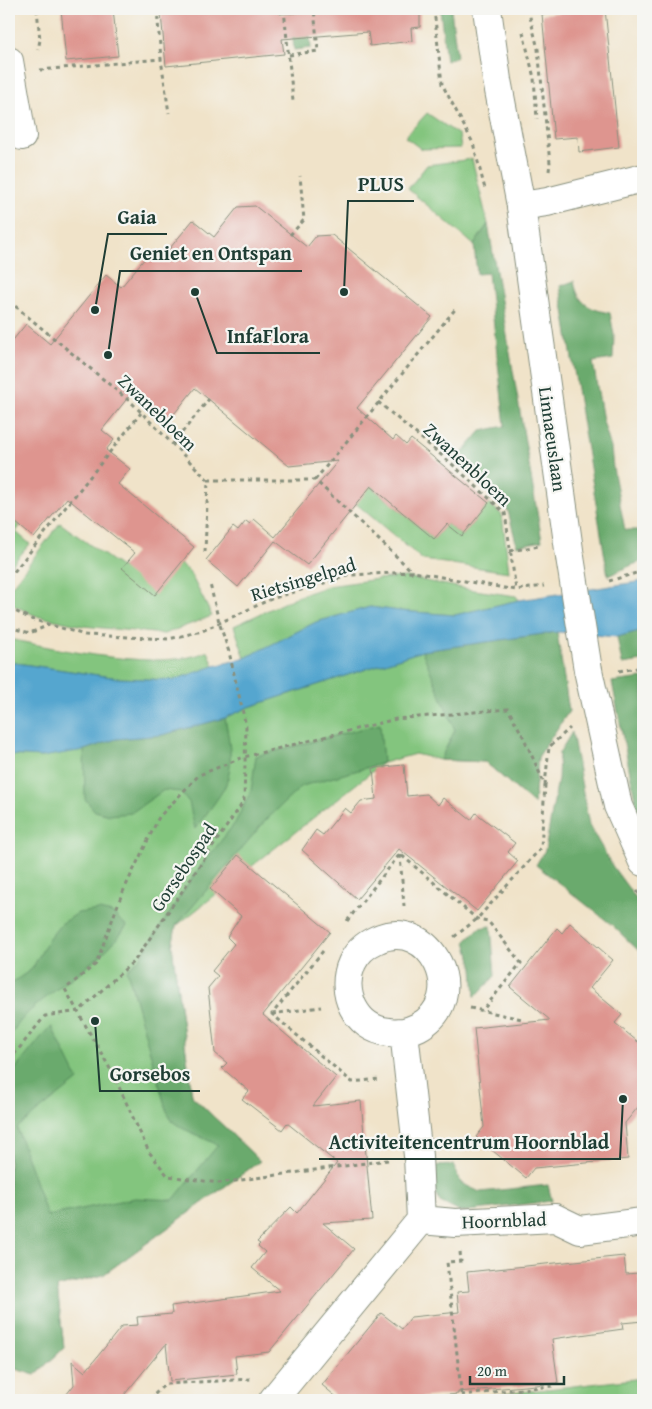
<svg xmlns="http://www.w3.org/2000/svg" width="652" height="1409" font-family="'Gentium Book Plus',serif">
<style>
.green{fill:#83c57e;stroke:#518159}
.forest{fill:#6aaa6d;stroke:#447450}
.water{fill:#55a6cf;stroke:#3a7282}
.building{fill:#de958f}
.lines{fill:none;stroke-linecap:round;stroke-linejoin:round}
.street-casing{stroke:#88907e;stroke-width:30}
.secondary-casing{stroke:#88907e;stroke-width:30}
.path{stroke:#88907e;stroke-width:3;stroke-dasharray:4 4;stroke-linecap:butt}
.street{stroke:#fff;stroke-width:28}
.secondary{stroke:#fff;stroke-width:28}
.secondary-bridge-casing{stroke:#88907e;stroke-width:30;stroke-linecap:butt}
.secondary-bridge{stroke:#fff;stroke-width:28}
.labels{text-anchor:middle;stroke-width:4.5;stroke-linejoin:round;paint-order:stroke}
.street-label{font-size:19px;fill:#1f3d34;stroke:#f6f6f2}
.leader{fill:none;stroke:#1f3d34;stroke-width:2}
.callout-dot{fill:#1f3d34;stroke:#f6f6f2;stroke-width:2}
.callout-label{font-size:20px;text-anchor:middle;font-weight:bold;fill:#1f3d34;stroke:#f6f6f2;stroke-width:4.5;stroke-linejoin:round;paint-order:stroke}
</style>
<rect width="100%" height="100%" fill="#f6f6f2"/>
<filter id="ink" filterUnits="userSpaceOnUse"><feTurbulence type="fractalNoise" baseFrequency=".02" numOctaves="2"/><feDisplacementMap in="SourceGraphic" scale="10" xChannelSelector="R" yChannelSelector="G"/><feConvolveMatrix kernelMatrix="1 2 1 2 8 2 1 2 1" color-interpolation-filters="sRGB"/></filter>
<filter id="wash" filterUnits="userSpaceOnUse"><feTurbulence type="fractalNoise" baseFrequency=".0096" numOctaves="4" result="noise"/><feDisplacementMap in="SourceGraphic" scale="20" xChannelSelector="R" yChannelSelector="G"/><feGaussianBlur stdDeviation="1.12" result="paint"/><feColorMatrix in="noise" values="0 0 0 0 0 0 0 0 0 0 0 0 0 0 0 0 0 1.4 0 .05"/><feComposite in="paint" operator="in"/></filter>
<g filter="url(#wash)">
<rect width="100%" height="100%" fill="#f0e3c9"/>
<path class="green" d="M427,113L459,135L461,148L421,149L405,137Z
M472,159L488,224L474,245L408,189L427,165Z
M350,469L434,539L447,524L462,536L489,503L502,515L509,572L423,560L335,486Z
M9,517L20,526L16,532L30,544L9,568Z
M60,523L122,568L180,564L189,571L212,616L164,634L83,626L36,616L9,603V590Z
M406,577L467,589L516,596L519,600L455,615L400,611L370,607L316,622L245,658L234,626L296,597L328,586L378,579Z
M9,639C58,649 163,673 208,651L214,666L174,680L118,678L9,662Z
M422,651L566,697L569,711L538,757L534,804L485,762L440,760L415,754L383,763L176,926L172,946L192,1096L260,1161L103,1275L57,1287L64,1348L35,1375L9,1367V755L42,757L225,718L249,707Z
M643,1378V1400H469V1398Z"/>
<path class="forest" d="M290,9H307L311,48L294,50Z
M440,9H451L457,57L446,61Z
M488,224L542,541L517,546L508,511L456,460L481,431L505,426L488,273L477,274L474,245Z
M574,281C578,304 589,309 610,313L614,335L613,359L593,362L603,421L611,448L613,468L625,530H643V561L632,565L608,576L560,286Z
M643,630V661L622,664L617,637Z
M557,632L569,711L538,757L534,804L485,762L440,760L455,730L422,651Z
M643,678V822L637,809L612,682Z
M225,718C229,739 234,763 226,784C222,795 202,819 195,829L189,802L180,792L164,790L131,813L110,815L95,811L85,799L84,750L116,739L162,735Z
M380,724L383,763L302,786L265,821L176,926L172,946L192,1096L260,1161L103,1275L57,1287L64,1348L35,1375L9,1367V1077L47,1030L52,1027L78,1080L17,1128L47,1216L135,1198L173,1200L218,1145L182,1128L172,1121L166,1109L127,970L140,958L194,875L235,823L251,791L256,756Z
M572,732L589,825L613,867L643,908V955L612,925L536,865L545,850L558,779L559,753Z
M99,910L112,913L127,926C103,961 62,982 31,1010C22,1017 16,1028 9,1036V985L32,969L48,940L61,924L78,913Z
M491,926L495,976L475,997L473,968L466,941L479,928Z
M453,1165L461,1183L480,1192L548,1185L552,1201L460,1212L440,1202C435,1191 429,1177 434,1166Z"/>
<path class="water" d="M643,581V630L617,637L557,632L422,651L249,707L225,718L162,735L116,739L84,750L42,757L9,755V662L118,678L174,680L214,666L245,658L316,622L370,607L400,611L455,615L519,600Z"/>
<g id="blocks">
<path class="building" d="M61,9H113L118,56L66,61Z
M175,9H279L280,14L343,9H420V27L411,28L412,41L370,46L368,32L282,39L284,54L166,66L161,14L176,12Z
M565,9H605L619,147L579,152L578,137L554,139L542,14L565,12Z
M255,206L307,247L316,236L332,235L432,317L357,408L393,440L396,436L406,445L411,439L489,503L462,536L447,524L434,539L371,486L307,565L275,541L238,587L206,560L233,527L238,531L246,521L250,524L254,519L275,537L338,461L289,466L195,388L170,419L134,390L102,430L114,440L106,450L130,469L118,484L194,547L155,595L122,568L135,553L67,498L34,538L9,517V345L26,324L50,344L106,275L121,287L151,251L161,259L193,220L214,237L238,207Z
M404,765L407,796L426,794L438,805L443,798L471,820L476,813L515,843L508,852L518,861L477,911L399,849L357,899L302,850L316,830L323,835L345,808L351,813L361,801L376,799L373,768Z
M238,855L330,932L263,1015L336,1077L313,1106L361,1101L372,1220L323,1223L354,1249L269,1352L235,1356L237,1374L170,1381L166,1344L120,1400H62L74,1385L72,1361L85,1372L122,1326L138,1325L137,1317L172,1314L171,1306L280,1291L252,1268L265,1252L258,1246L260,1244L257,1242L291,1207L297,1213L337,1163L287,1123L282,1130L242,1099L249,1091L222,1068L227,1063L215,1053L208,988L218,976L212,971L234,944L227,937L241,916L210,889Z
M570,923L613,960L590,988L622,1015L615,1023L643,1046V1101L625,1123L628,1159L534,1168L526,1178L476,1137L484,1127L474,1028L550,1020L510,987L557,928L562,933Z
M624,1256L626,1274L638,1273L643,1321L622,1323L623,1329L552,1339L558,1383L458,1392V1394L398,1400H340L322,1385L381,1313L402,1329L411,1317L459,1312L457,1292L469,1291L467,1272Z"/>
</g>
</g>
<g filter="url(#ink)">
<use href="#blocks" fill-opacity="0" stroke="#88907e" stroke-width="1"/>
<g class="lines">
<defs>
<path id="street" d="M9,61L22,136
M521,206L547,202L643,178
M404,1032C408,1031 414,1029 418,1027C472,999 431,914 376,940C365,945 357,952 352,963C339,991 355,1029 389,1032C394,1033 399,1032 404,1032L418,1156L421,1220
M273,1400L421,1220L455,1223L555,1218L580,1230L643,1222"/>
<path id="secondary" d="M487,9L497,80L521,206L570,557
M588,670L618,806L643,862"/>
</defs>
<use href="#street" class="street-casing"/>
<use href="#secondary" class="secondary-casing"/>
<path class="path" d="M37,9L40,40L38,50
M157,9L161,59L169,113
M284,9L293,101
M434,9L442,84L473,143L485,189
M528,9L538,49L550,163L549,171
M523,32L534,78L537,119
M289,55L318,51L314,9
M40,70L161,59
M290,235L304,220L300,176
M9,301L133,404L208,480L205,552
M378,402L452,464L505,513L516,590
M172,445L209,399
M208,480H315L413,572
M315,480L457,307
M510,551L539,546
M9,578L141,413
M609,581L643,571
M9,608L31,619L85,635L169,639L202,631L271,599L351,575L413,572L516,590L544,586
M9,627L30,633L49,625
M619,671L643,667
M545,785L549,747L570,728
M400,855L404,906
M637,891L643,899
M347,921L400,854L477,919L488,921L521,963L482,1011
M323,951L272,1014L352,1082L379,1079
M470,1008L522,1019
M272,1014L321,1007
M9,1061L45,1016L79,1011L135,960L244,801L246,726L229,652L219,622L210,584
M388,1160L219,1183L168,1176L149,1152L113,1074L65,989L96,964L121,896L159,817L199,775L244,757L396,719L508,709L523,736L545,785L541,848L477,919L454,937
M460,1252L461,1261L447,1262L462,1400
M642,1253L643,1260
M461,1395L553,1386
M149,1400L165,1384L251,1379"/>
<use href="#street" class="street"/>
<use href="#secondary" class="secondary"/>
<defs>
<path id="secondary-bridge" d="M570,557L588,670"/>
</defs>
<use href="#secondary-bridge" class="secondary-bridge-casing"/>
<use href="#secondary-bridge" class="secondary-bridge"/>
</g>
</g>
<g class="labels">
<g class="street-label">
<text transform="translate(158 412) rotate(44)" y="7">Zwanebloem</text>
<text transform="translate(553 439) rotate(82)" y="7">Linnaeuslaan</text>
<text transform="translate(468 464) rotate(43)" y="7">Zwanenbloem</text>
<text transform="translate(303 579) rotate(-17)" y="7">Rietsingelpad</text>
<text transform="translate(183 867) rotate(-56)" y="7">Gorsebospad</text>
<text transform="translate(504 1220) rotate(-2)" y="7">Hoornblad</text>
</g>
</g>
<path class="leader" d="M344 292L348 201H414M95 310L108 234H167M108 355L120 271H302M195 292L217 353H320M95 1021L100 1091H200M623 1099L620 1159H319"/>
<g class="callout-dot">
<circle cx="344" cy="292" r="5"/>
<circle cx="95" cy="310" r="5"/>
<circle cx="108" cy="355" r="5"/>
<circle cx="195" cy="292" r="5"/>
<circle cx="95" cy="1021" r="5"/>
<circle cx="623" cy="1099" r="5"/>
</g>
<g class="callout-label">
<text x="381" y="191">PLUS</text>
<text x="137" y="224">Gaia</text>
<text x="211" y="260">Geniet en Ontspan</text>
<text x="268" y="343">InfaFlora</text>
<text x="150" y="1081">Gorsebos</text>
<text x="469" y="1149">Activiteitencentrum Hoornblad</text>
</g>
<rect width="652" height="1409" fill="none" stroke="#f6f6f2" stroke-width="30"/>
<path d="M470 1376v8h94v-8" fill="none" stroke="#1f3d34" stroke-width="2.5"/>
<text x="477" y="1376" font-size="15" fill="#1f3d34" stroke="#f6f6f2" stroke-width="4" paint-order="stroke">20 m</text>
</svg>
